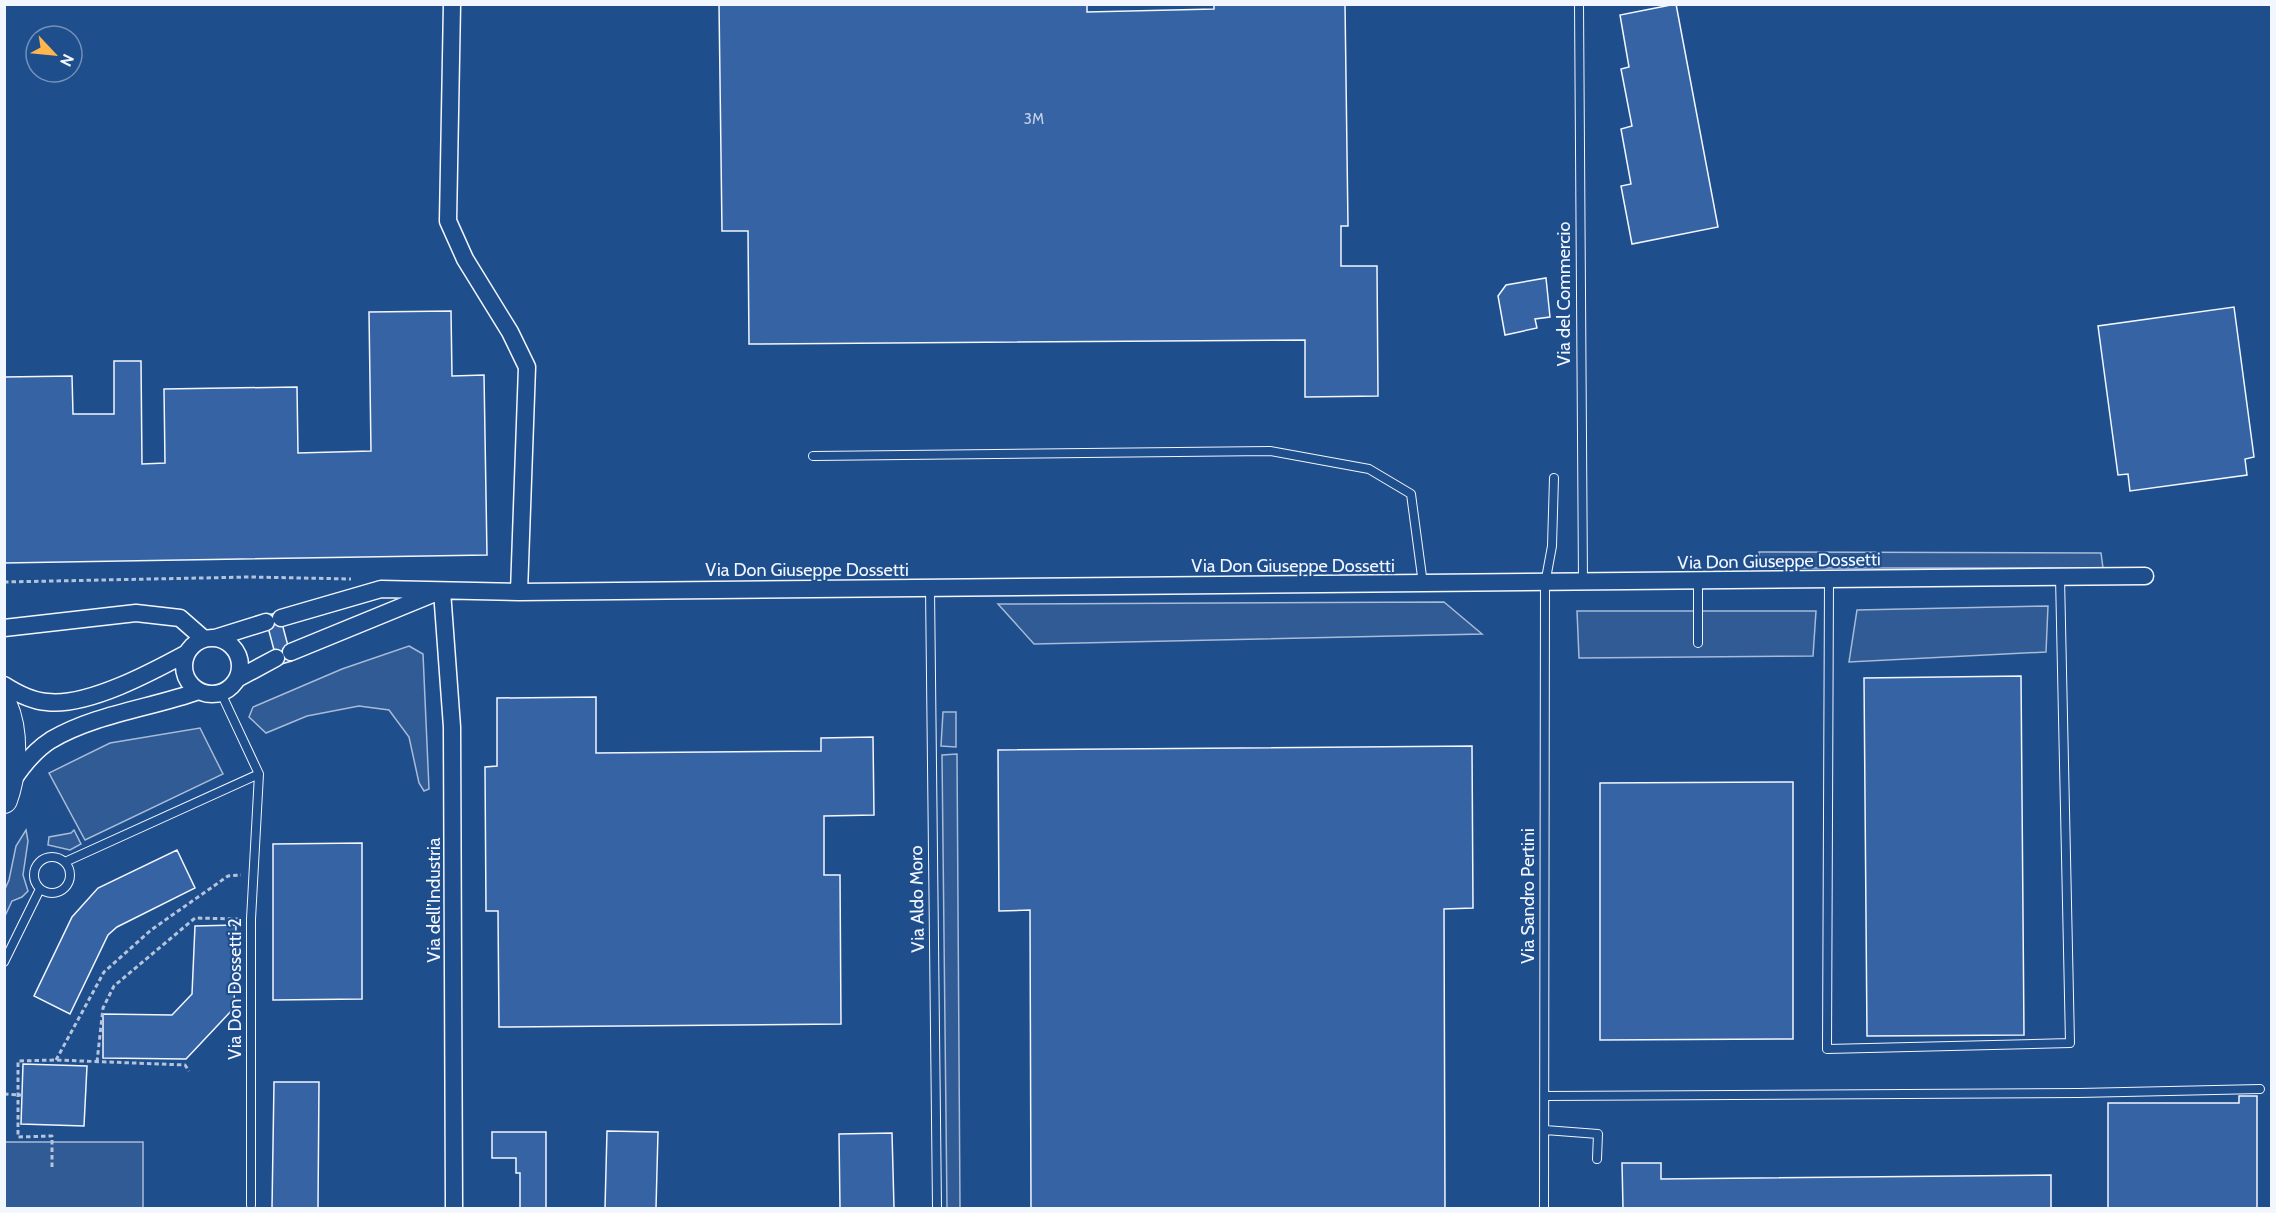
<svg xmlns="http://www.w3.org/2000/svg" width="2276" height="1213" font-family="Cabin,sans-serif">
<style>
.built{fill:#305b95;stroke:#a8bbd7;stroke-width:1.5}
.building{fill:#3563a3;stroke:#f2f6ff;stroke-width:1.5}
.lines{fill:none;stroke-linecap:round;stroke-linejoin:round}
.lane-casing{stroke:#f2f6ff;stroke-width:10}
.street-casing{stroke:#f2f6ff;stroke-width:19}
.primary-casing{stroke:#f2f6ff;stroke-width:28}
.path{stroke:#b3c4dc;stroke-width:3;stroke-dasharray:4.5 3;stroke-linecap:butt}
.lane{stroke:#1f4e8c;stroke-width:8}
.street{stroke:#1f4e8c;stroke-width:16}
.primary{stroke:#1f4e8c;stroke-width:26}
.labels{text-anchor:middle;stroke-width:4.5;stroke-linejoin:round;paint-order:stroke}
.number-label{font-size:15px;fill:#c3d1e8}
.street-label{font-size:18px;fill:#f2f6ff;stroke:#1f4e8c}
</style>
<rect width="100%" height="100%" fill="#1f4e8c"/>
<path class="built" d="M1759,552L2101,553L2103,568H1759Z
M1444,602L1482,634L1034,644L998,604Z
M2048,606L2046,652L1849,662L1857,610Z
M1577,611H1816L1813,656L1579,658Z
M409,646L423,654L429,789L424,791L419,783L409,737L389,710L359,706L307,716L266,733L249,717L253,707L342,669Z
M943,712H956V747L941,746Z
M200,728L223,774L85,840L49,773L110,743Z
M957,754L960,1208H947L942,755Z
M26,830L28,841L23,875L28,891L22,897L12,901L5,916V889L9,880L16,846Z
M74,830L81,844L70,850L48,845L49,837L71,833Z
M5,1142H143V1208H5Z"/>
<path class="building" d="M719,4H1087V12L1214,9V4H1345L1348,226H1341V266H1377L1378,396L1305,397V340L749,344L748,231H722Z
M1676,4L1718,227L1632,244L1621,186L1631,184L1621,129L1632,126L1621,69L1629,67L1620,15Z
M1546,278L1550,317L1535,319L1537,328L1505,335L1498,296L1506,285Z
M2234,307L2254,457L2245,459L2247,475L2130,491L2128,474L2118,475L2098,326Z
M451,311L452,376L484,375L487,555L4,563V377L72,376L73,414H114V361H141L142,464L165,463L164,389L297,387L298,453L371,451L369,312Z
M279,612L292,661L278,665L265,616Z
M2021,676L2024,1035L1867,1036L1864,678Z
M596,697V753L821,751V738L873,737L874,815L824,816V875H840L841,1024L499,1027L498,911H486L485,767L497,766V698Z
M1472,746L1473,908L1444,909L1445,1208H1031L1030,910L999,911L998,750Z
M1793,782V1039L1600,1040V783Z
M362,843V999L273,1000V844Z
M177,850L195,888L117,927L108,935L70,1014L34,996L72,917L98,888Z
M236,925L234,1008L186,1059L103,1058V1014L172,1015L192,994L195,926Z
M23,1064L87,1066L84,1126L21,1124Z
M274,1082H319L318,1208H272Z
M2239,1096H2257V1208H2108V1103H2239Z
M607,1131L658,1132L656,1208H605Z
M492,1132H546V1208H520V1173H516V1158H492Z
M892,1133L894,1208H840L839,1134Z
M1622,1163H1661V1179L2051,1175V1208H1623Z"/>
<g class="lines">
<defs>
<path id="lane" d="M1579,4L1583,583
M813,456L1270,451L1369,469L1411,494L1423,584
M1829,580L1827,1049L2070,1043L2060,577
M930,588L937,1208
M1698,643V582
M221,693L259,774L251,919V1205
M34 875a18 18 0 1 1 36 0a18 18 0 1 1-36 0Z
M65,862L259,774
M4,962L40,889
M1545,1096L2079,1093L2260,1089
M1545,1130L1598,1134L1597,1159
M1544,1208L1545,584L1552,546L1554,478"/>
<path id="street" d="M452,4L448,221L465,259L510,332L527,367L519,592
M442,591L452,727L454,1208
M281,618L381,589L519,592L2145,576
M4,628L136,613L180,618L204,639
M184 666a28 28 0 1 1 56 0a28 28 0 1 1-56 0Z
M215,638L266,622
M291,652L435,593
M237,679L276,658
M4,685C18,694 32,701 47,702C87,707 152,672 187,653
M13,780C23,765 35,750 51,740C95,714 151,708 199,691"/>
<path id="primary" d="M4,705C16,732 14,773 4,800"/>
</defs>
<use href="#lane" class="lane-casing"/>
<use href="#street" class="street-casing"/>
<use href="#primary" class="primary-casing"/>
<path class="path" d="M4,582L250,577L351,579
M56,1060L104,972L151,930L228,876L241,875
M97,1062L103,1008L114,986L195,918L240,919
M4,1094L22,1095
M52,1167V1136L18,1137V1061L56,1060L185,1065L189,1071"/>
<use href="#lane" class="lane"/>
<use href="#street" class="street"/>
<use href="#primary" class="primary"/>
</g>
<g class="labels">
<g class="number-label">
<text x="1034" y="124">3M</text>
</g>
<g class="street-label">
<text transform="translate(1564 294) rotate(-90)" y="6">Via del Commercio</text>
<text transform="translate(1779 561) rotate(-1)" y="6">Via Don Giuseppe Dossetti</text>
<text x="1293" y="572">Via Don Giuseppe Dossetti</text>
<text x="807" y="576">Via Don Giuseppe Dossetti</text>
<text transform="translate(1528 896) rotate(-90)" y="6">Via Sandro Pertini</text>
<text transform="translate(917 899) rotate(-91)" y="6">Via Aldo Moro</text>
<text transform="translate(434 900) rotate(-90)" y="6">Via dell’Industria</text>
<text transform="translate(235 989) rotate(-90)" y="6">Via Don Dossetti 2</text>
</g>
</g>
<rect width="2276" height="1213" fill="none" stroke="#f2f6ff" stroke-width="12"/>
<g transform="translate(54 54) rotate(116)"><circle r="28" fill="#1f4e8c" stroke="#7391ba" stroke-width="1.5"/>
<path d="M0-4.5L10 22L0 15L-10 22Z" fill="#ffb74d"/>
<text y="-9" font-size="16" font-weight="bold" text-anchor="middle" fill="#f2f6ff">N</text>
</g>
</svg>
